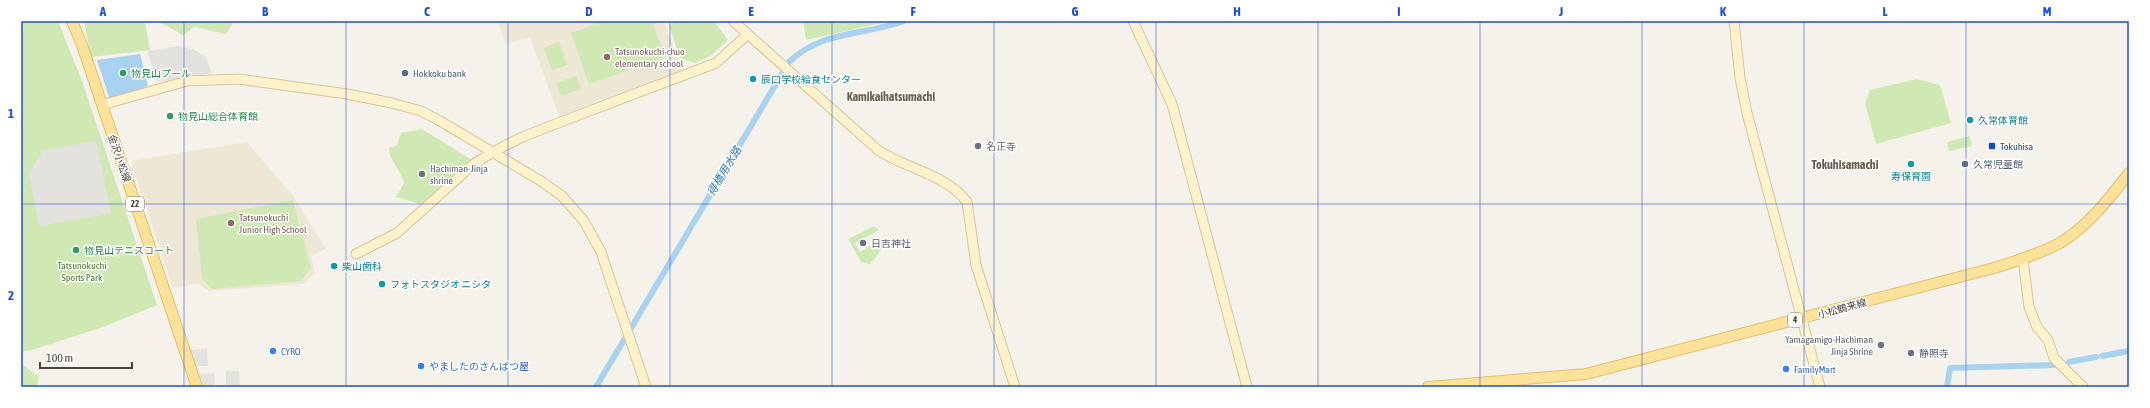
<svg xmlns="http://www.w3.org/2000/svg" width="2150" height="408" font-family="'Asap Condensed','Noto Sans JP',sans-serif">
<style>
.education{fill:#eee7d5}
.green{fill:#d0e9b4}
.parking{fill:#e4e2df}
.water{fill:#a8d2f0}
.lines{fill:none;stroke-linecap:round;stroke-linejoin:round}
.canal{stroke:#a8d2f0;stroke-width:6}
.secondary-casing{stroke:#d4c69a;stroke-width:11}
.primary-casing{stroke:#e3c06a;stroke-width:12}
.secondary{stroke:#fef2cc;stroke-width:9}
.primary{stroke:#fde29b;stroke-width:10}
.grid{fill:none;stroke:#1d4ed8;stroke-width:1;stroke-opacity:0.55}
.education-dot{fill:#8d6e63;stroke:#fff;stroke-width:1.5}
.leisure-dot{fill:#2e9e5b;stroke:#fff;stroke-width:1.5}
.service-dot{fill:#5c6f8a;stroke:#fff;stroke-width:1.5}
.culture-dot{fill:#0f9aa8;stroke:#fff;stroke-width:1.5}
.worship-dot{fill:#6b7280;stroke:#fff;stroke-width:1.5}
.transit-dot{fill:#1a4fb4;stroke:#fff;stroke-width:1.5}
.shop-dot{fill:#3f7fe0;stroke:#fff;stroke-width:1.5}
.labels{text-anchor:middle;stroke-width:3;stroke-linejoin:round;paint-order:stroke}
.shield{fill:#fff;stroke:#807b74;stroke-width:1}
.shield-label{font-size:9px;font-weight:bold;fill:#494338}
.education-label{font-size:10px;fill:#785e54;stroke:#fff;text-anchor:start}
.leisure-label{font-size:10px;fill:#27864d;stroke:#fff;text-anchor:start}
.service-label{font-size:10px;fill:#4e5e75;stroke:#fff;text-anchor:start}
.culture-label{font-size:10px;fill:#0d838f;stroke:#fff;text-anchor:start}
.worship-label{font-size:10px;fill:#5b616d;stroke:#fff;text-anchor:start}
.transit-label{font-size:10px;fill:#164399;stroke:#fff;text-anchor:start}
.street-label{font-size:10px;fill:#494338;stroke:#fff}
.park-label{font-size:10px;fill:#497c2b;stroke:#fff}
.shop-label{font-size:10px;fill:#366cbe;stroke:#fff;text-anchor:start}
.water-label{font-size:11px;font-style:italic;fill:#2f77ae;stroke:#fff}
.quarter-label{font-size:12px;font-weight:bold;fill:#6c6150;stroke:#fff}
.neatline{fill:none;stroke:#1d4ed8;stroke-width:1.5}
.grid-label{font-size:13px;text-anchor:middle;font-weight:bold;fill:#1d4ed8}
</style>
<rect width="100%" height="100%" fill="#f5f2eb"/>
<path class="education" d="M497,21H664L682,70L559,116L530,37L506,44Z
M247,142L294,197L326,249L311,256L315,273L304,284L209,291L198,284L173,288L131,161Z"/>
<path class="green" d="M21,21H58L82,81L157,305L103,327L29,351H21Z
M84,21H145L150,50L91,57Z
M158,21H234L226,34L194,27L183,35Z
M604,21H652L665,57L589,84L571,33Z
M680,21H714L728,40L712,55L695,63L680,58L669,25Z
M803,21H890L806,40Z
M559,42L567,65L552,70L544,48Z
M576,76L581,89L561,96L556,83Z
M1917,79L1940,85L1951,123L1876,144L1865,103L1870,90Z
M422,129L472,160L421,204L396,197L404,183C400,168 389,161 389,148L397,145L401,133Z
M1970,136L1972,146L1949,151L1947,142Z
M293,200L311,268L301,281L212,289L202,279L196,219Z
M874,226L879,230L855,243L860,252L878,241H888L870,264L861,262L848,239Z
M21,365L25,366L39,377L37,387H21Z"/>
<path class="parking" d="M178,46L193,49L206,57L212,73L157,82L147,51Z
M96,141L111,213L39,226L29,174L43,150Z
M207,348L208,366H194L190,350Z
M226,371H239L240,387H226Z
M214,373L215,387H201L197,374Z"/>
<path class="water" d="M140,54L148,86L110,100L97,60Z"/>
<g class="lines">
<path class="canal" d="M2102,356L2129,351
M2069,362L2096,357
M596,387L789,62C822,30 863,36 904,21
M1947,387L1950,368L2056,365"/>
<defs>
<path id="secondary" d="M733,21L878,150C906,169 946,174 967,202L976,265L1015,387
M1133,21L1172,104L1247,387
M1734,21L1740,78L1747,113L1820,387
M102,105L187,81L239,79L347,94L392,103L421,111L440,121L541,181L562,196L584,221L601,252L646,387
M356,254L397,233L475,163L493,152L520,138L563,121L716,63L748,34
M2023,259L2029,307L2037,327L2048,340L2054,358L2083,387"/>
<path id="primary" d="M72,21L82,45L197,387
M1428,387L1586,374L1994,268C2017,261 2039,254 2060,243C2087,227 2110,198 2129,173"/>
</defs>
<use href="#secondary" class="secondary-casing"/>
<use href="#primary" class="primary-casing"/>
<use href="#secondary" class="secondary"/>
<use href="#primary" class="primary"/>
</g>
<path class="grid" d="M184,21V387M346,21V387M508,21V387M670,21V387M832,21V387M994,21V387M1156,21V387M1318,21V387M1480,21V387M1642,21V387M1804,21V387M1966,21V387M21,204H2129"/>
<g class="education-dot">
<circle cx="607" cy="57" r="4"/>
<circle cx="231" cy="223" r="4"/>
</g>
<g class="leisure-dot">
<circle cx="123" cy="73" r="4"/>
<circle cx="170" cy="116" r="4"/>
<circle cx="76" cy="250" r="4"/>
</g>
<g class="service-dot">
<circle cx="405" cy="73" r="4"/>
<circle cx="1965" cy="164" r="4"/>
</g>
<g class="culture-dot">
<circle cx="753" cy="79" r="4"/>
<circle cx="1970" cy="120" r="4"/>
<circle cx="1911" cy="164" r="4"/>
<circle cx="334" cy="266" r="4"/>
<circle cx="382" cy="284" r="4"/>
</g>
<g class="worship-dot">
<circle cx="978" cy="146" r="4"/>
<circle cx="422" cy="174" r="4"/>
<circle cx="863" cy="243" r="4"/>
<circle cx="1881" cy="345" r="4"/>
<circle cx="1911" cy="353" r="4"/>
</g>
<rect class="transit-dot" x="1988" y="142" width="8" height="8" rx="2"/>
<g class="shop-dot">
<circle cx="273" cy="351" r="4"/>
<circle cx="421" cy="366" r="4"/>
<circle cx="1786" cy="369" r="4"/>
</g>
<g class="labels">
<g class="shield">
<rect x="126" y="197" width="18" height="14" rx="3"/>
<rect x="1788" y="313" width="14" height="14" rx="3"/>
</g>
<g class="shield-label">
<text x="135" y="207">22</text>
<text x="1795" y="323">4</text>
</g>
<g class="education-label">
<text x="615" y="55">Tatsunokuchi-chuo<tspan x="615" dy="12">elementary school</tspan></text>
<text x="239" y="221">Tatsunokuchi<tspan x="239" dy="12">Junior High School</tspan></text>
</g>
<g class="leisure-label">
<text x="131" y="77">物見山プール</text>
<text x="178" y="120">物見山総合体育館</text>
<text x="84" y="254">物見山テニスコート</text>
</g>
<g class="service-label">
<text x="413" y="77">Hokkoku bank</text>
<text x="1973" y="168">久常児童館</text>
</g>
<g class="culture-label">
<text x="761" y="83">辰口学校給食センター</text>
<text x="1978" y="124">久常体育館</text>
<text x="1911" y="180" text-anchor="middle">寿保育園</text>
<text x="342" y="270">柴山歯科</text>
<text x="390" y="288">フォトスタジオ ニシタ</text>
</g>
<g class="worship-label">
<text x="986" y="150">名正寺</text>
<text x="430" y="172">Hachiman-Jinja<tspan x="430" dy="12">shrine</tspan></text>
<text x="871" y="247">日吉神社</text>
<text x="1873" y="343" text-anchor="end">Yamagamigo-Hachiman<tspan x="1873" dy="12">Jinja Shrine</tspan></text>
<text x="1919" y="357">静照寺</text>
</g>
<g class="transit-label">
<text x="2000" y="150">Tokuhisa</text>
</g>
<g class="street-label">
<text transform="translate(120 158) rotate(71)" y="4">金沢小松線</text>
<text transform="translate(1842 308) rotate(-15)" y="4">小松鶴来線</text>
</g>
<g class="park-label">
<text x="82" y="269">Tatsunokuchi<tspan x="82" dy="12">Sports Park</tspan></text>
</g>
<g class="shop-label">
<text x="281" y="355">CYRO</text>
<text x="429" y="370">やましたのさんぱつ屋</text>
<text x="1794" y="373">FamilyMart</text>
</g>
<g class="water-label">
<text transform="translate(724 171) rotate(-59)" y="4">得橋用水路</text>
</g>
<g class="quarter-label">
<text x="891" y="101">Kamikaihatsumachi</text>
<text x="1845" y="169">Tokuhisamachi</text>
</g>
</g>
<rect width="2150" height="408" fill="none" stroke="#ffffff" stroke-width="44"/>
<path d="M40 362v6h92v-6" fill="none" stroke="#494338" stroke-width="2"/>
<text x="46" y="362" font-size="12" fill="#494338" stroke="#ffffff" stroke-width="3" paint-order="stroke">100 m</text>
<rect x="22" y="22" width="2106" height="364" class="neatline"/>
<g class="grid-label">
<text x="103" y="16">A</text>
<text x="265" y="16">B</text>
<text x="427" y="16">C</text>
<text x="589" y="16">D</text>
<text x="751" y="16">E</text>
<text x="913" y="16">F</text>
<text x="1075" y="16">G</text>
<text x="1237" y="16">H</text>
<text x="1399" y="16">I</text>
<text x="1561" y="16">J</text>
<text x="1723" y="16">K</text>
<text x="1885" y="16">L</text>
<text x="2047" y="16">M</text>
<text x="11" y="118">1</text>
<text x="11" y="300">2</text>
</g>
</svg>
